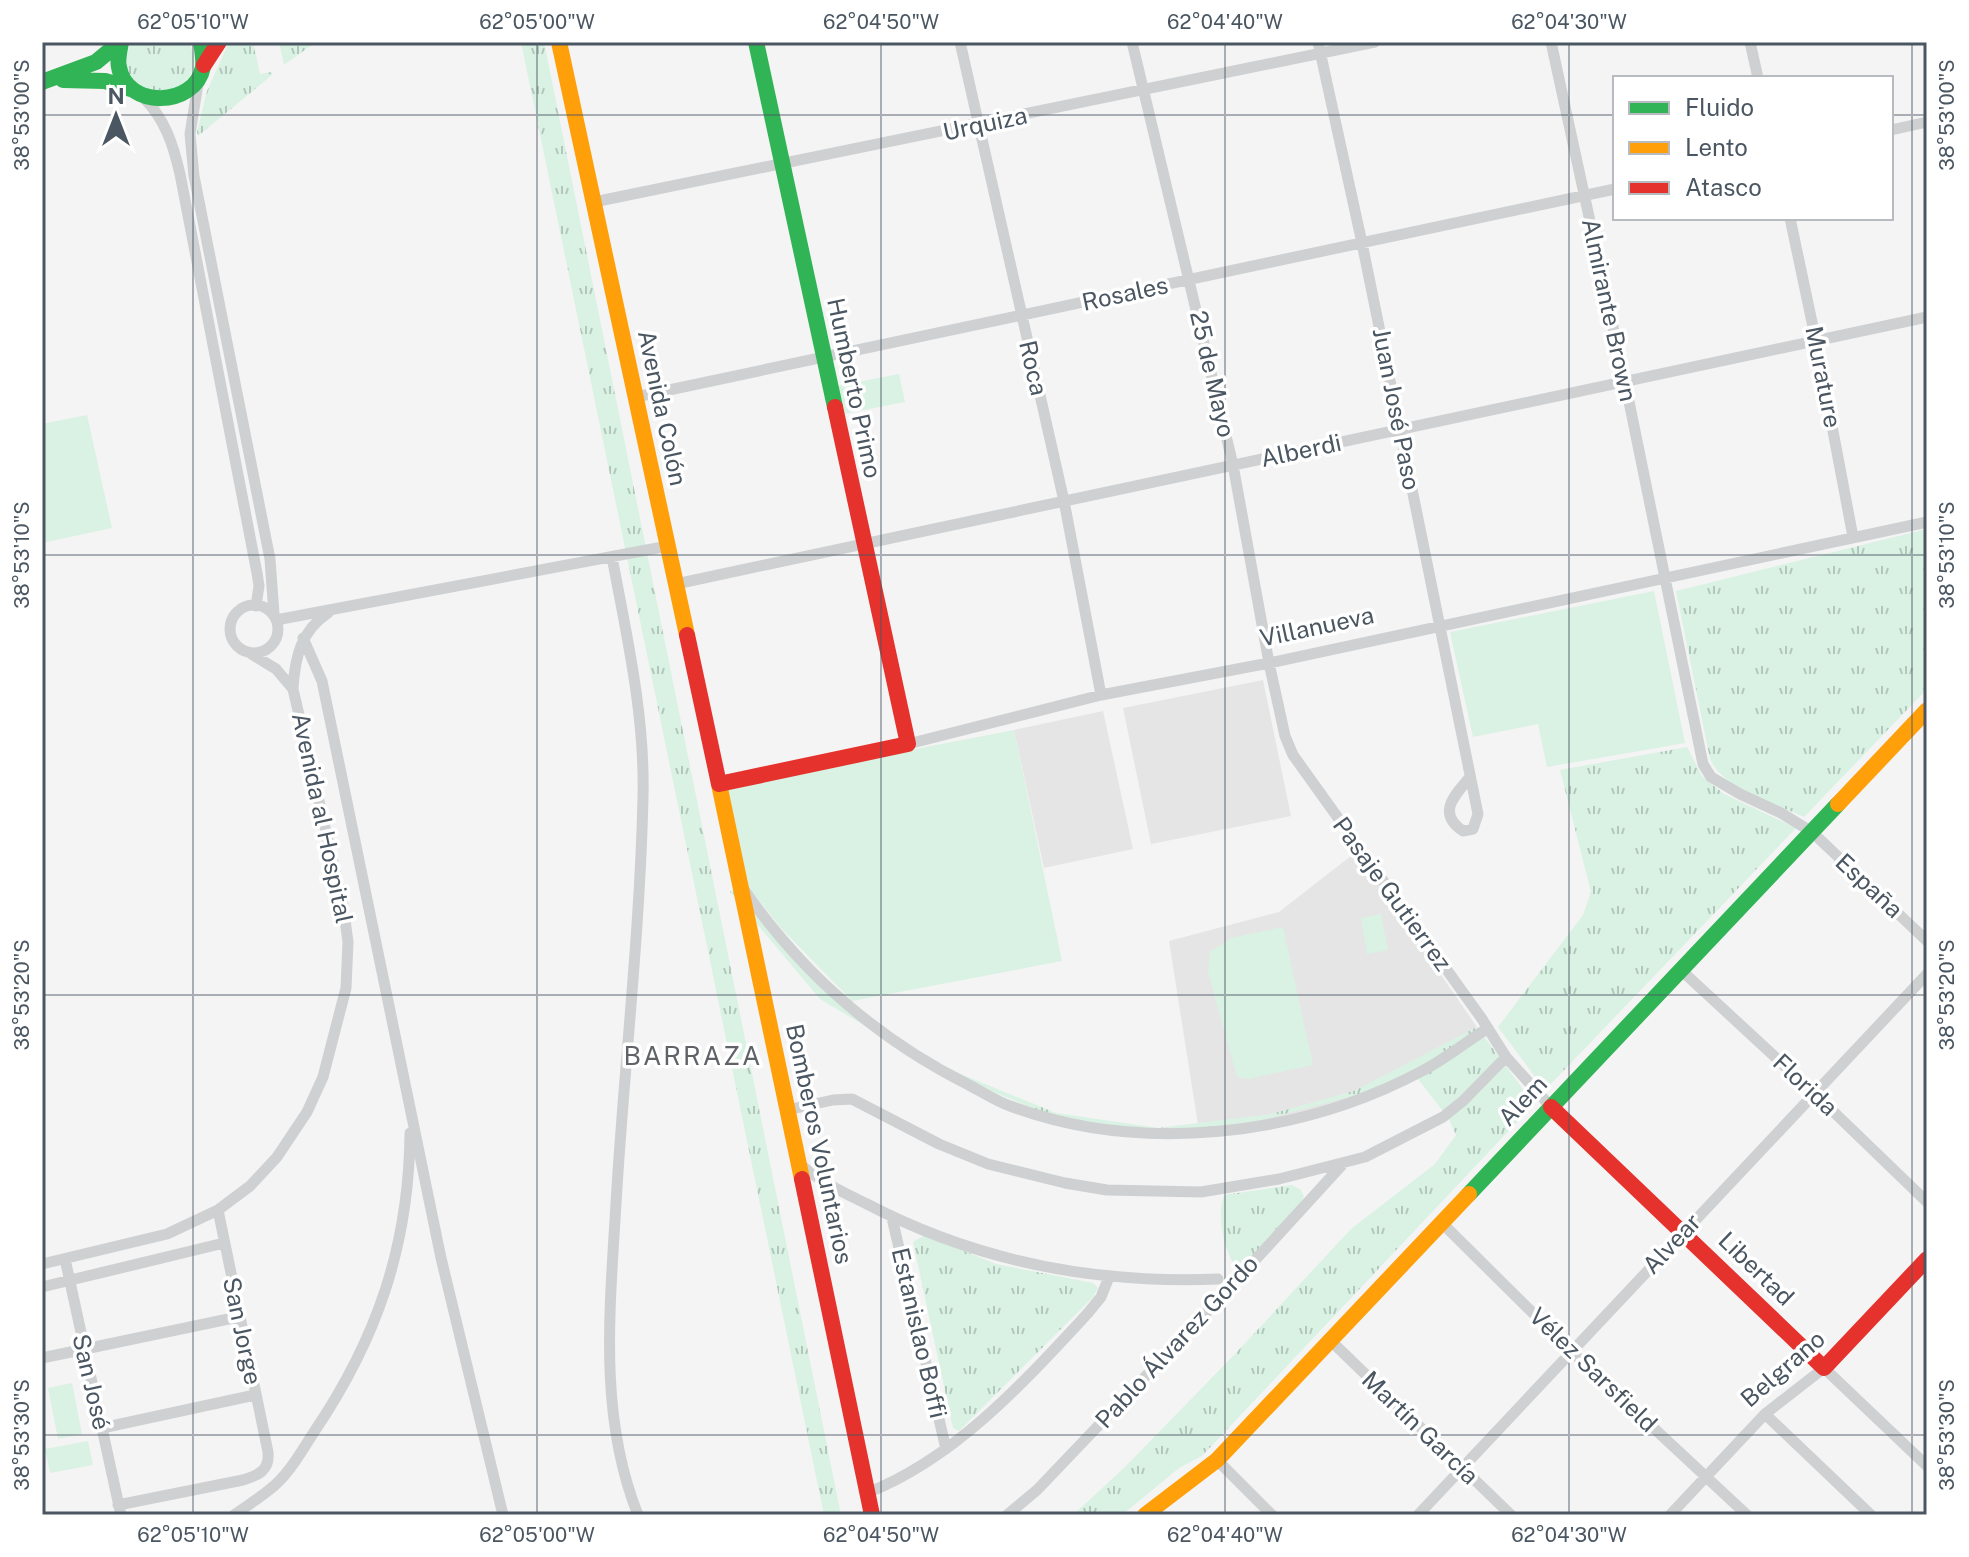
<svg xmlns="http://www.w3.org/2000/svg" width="1969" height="1557" font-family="'Public Sans',sans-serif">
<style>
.education{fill:#e6e5e6}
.grass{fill:url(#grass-tufts)}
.pitch{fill:#d9f2e3}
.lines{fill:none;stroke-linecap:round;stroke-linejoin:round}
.street{stroke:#ced0d2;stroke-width:11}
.fast{stroke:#30b455;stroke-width:16}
.slow{stroke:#ff9f0a;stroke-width:16}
.jam{stroke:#e5322d;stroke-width:16}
.ticks{fill:none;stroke:#4a5661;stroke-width:2;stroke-opacity:0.45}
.labels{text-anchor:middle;stroke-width:7;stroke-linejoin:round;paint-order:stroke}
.street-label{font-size:24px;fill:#4a5661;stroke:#fff}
.neighbourhood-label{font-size:26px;letter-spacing:2px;fill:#5f6368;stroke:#fff}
.neatline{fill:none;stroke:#4a5661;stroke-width:3}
.ticks-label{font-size:20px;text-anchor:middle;fill:#4a5661}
</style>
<defs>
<pattern id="grass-tufts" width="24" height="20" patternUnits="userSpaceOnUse" patternTransform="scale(2)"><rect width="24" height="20" fill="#d9f2e3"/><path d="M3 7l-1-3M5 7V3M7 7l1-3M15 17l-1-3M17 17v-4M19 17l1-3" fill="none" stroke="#b2c7bb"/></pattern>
</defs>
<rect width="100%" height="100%" fill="#f4f4f4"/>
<path class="education" d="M1263,680L1291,816L1151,844L1123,708Z
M1103,711L1133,849L1044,868L1014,730Z
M1356,852L1477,1027L1414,1069L1360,1095L1295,1115L1199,1131L1169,941L1279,912Z"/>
<path class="grass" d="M131,42H189C217,105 104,109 131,42Z
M229,42H253L260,74L272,72V75L198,136L197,132L207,91Z
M279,42H316L284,65Z
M521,42H544L841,1515H824Z
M1927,529V689L1804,817C1773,802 1726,792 1710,759L1676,591Z
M1687,747L1702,776L1724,794L1796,828L1545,1090L1498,1027L1583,915L1591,892L1560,770Z
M740,883L821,975L917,1056L1056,1113L1158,1128L1271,1114L1354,1091L1477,1027L1531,1100L1533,1105L1202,1456L1179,1468L1122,1515H1073L1125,1467L1235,1354L1351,1229L1435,1164L1456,1135L1449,1119L1418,1079L1258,1121L1156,1133L1052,1116L937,1069L820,999L730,892Z
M1292,1185L1301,1190L1304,1197L1293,1215L1246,1264L1237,1268C1223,1252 1217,1215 1224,1195Z
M925,1235L996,1264L1093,1283L1098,1288L1093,1297L959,1431L953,1428L913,1242Z"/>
<path class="pitch" d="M899,374L905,402L843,414L837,386Z
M87,415L112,528L42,543V424Z
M1654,591L1685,743L1547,767L1538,724L1473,737L1450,632Z
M1014,730L1062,961L852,1001L780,927L748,886L724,786Z
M1381,914L1388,950L1367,954L1361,918Z
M1283,927L1313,1065L1248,1079L1237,1077L1208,972L1210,952L1231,938Z
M72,1383L82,1434L58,1439L48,1388Z
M88,1441L93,1465L50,1473L45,1449Z"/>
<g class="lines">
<path class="street" d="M960,42L1064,501L1101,695
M1132,42L1233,465L1269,663L1285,736L1293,755L1482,1019L1506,1057L1551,1107
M1318,42L1362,243L1478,814L1473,829L1463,831C1436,813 1455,795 1470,777
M1551,42L1625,382L1703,764L1711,777L1740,794L1781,813L1812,832L1927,941
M1750,42L1758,78
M198,84L190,134L194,176L270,559L274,614
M143,97C165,119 173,144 180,174L257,573L259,586L256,606
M1891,130L1927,122
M594,202L1375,42
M1790,218L1816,341L1853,537
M636,397L1615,189
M612,557C627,637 645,716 643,797C640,933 624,1068 616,1203C610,1309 598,1415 638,1515
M676,584L1927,317
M230 629a24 24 0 1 1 48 0a24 24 0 1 1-48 0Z
M276,620L668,546
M303,638L322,681L441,1258L503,1515
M293,688C295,657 301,631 328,613
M908,744L1101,695L1269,663L1927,522
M745,891C802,973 878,1039 967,1084C981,1091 995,1101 1010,1106C1141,1155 1300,1136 1422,1071C1445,1059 1466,1042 1488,1028
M1681,970L1813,1092L1927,1202
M787,1110L833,1100L852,1099L939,1144L988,1164L1065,1183L1107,1190L1201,1192L1279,1179L1365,1157L1443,1117L1463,1101L1506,1057
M799,1163C818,1181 843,1192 867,1204C976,1261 1095,1284 1218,1279
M892,1218L946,1449
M1442,1223L1571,1351L1747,1515
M65,1259L121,1515
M42,1264L167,1234L218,1210L250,1186L277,1157L307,1112L323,1077L346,988L348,942L343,905L293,689L276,669L250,653
M42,1287L224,1243
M1330,1340L1511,1515
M42,1358L238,1317
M1765,1414L1871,1515
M102,1428L255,1395
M1217,1460L1272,1515
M867,1493C956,1458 1024,1382 1088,1313L1101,1297L1109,1277
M118,1505L243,1480C258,1475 270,1471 268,1452L218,1210
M234,1515C245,1507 258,1499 269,1490C288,1476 301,1452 314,1432C377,1339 409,1246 410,1133
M1007,1515L1037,1490L1225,1293L1342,1165
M1418,1515L1927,974
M1670,1515L1765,1414L1824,1368L1927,1466"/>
<path class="fast" d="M121,42C120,49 117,60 119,67C126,109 195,108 203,67C204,60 202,49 201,42
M756,42L835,407
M63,80L105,81L131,89
M42,82L96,62L120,42
M1469,1194L1838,804"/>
<path class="slow" d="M559,42L687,635
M719,784L802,1179
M1838,804L1927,710
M1145,1515L1217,1460L1469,1194"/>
<path class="jam" d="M204,65L219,42
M687,635L719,784L908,744L835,407
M1551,1107L1824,1368L1927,1259
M802,1179L872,1515"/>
</g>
<path class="ticks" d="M193,42V1515M537,42V1515M881,42V1515M1225,42V1515M1569,42V1515M1912,42V1515M42,115H1615M1891,115H1927M42,555H1927M42,995H1927M42,1435H1927"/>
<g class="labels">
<g class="street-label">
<text transform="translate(985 124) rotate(-12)" y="8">Urquiza</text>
<text transform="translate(1125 294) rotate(-12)" y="8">Rosales</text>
<text transform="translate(1609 310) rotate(78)" y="8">Almirante Brown</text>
<text transform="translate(1033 368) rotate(77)" y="8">Roca</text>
<text transform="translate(1212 374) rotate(77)" y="8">25 de Mayo</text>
<text transform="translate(1823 377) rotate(79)" y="8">Murature</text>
<text transform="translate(854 388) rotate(78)" y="8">Humberto Primo</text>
<text transform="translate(662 408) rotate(78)" y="8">Avenida Colón</text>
<text transform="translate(1396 409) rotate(79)" y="8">Juan José Paso</text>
<text transform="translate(1301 451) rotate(-12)" y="8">Alberdi</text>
<text transform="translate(1317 627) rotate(-12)" y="8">Villanueva</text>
<text transform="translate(322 818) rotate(78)" y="8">Avenida al Hospital</text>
<text transform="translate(1869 886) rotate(43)" y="8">España</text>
<text transform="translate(1392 894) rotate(54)" y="8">Pasaje Gutierrez</text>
<text transform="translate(1805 1085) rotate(43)" y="8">Florida</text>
<text transform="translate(1523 1101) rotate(-47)" y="8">Alem</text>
<text transform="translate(819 1144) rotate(78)" y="8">Bomberos Voluntarios</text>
<text transform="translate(1672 1244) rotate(-47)" y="8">Alvear</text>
<text transform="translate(1756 1269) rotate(44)" y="8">Libertad</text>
<text transform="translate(242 1331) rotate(78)" y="8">San Jorge</text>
<text transform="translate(919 1333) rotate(77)" y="8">Estanislao Boffi</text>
<text transform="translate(1177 1342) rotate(-47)" y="8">Pablo Álvarez Gordo</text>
<text transform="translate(1783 1369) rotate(-41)" y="8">Belgrano</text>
<text transform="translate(1593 1370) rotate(44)" y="8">Vélez Sarsfield</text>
<text transform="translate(91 1382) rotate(77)" y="8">San José</text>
<text transform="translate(1420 1428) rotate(44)" y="8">Martín García</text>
</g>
<g class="neighbourhood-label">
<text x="693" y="1065">BARRAZA</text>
</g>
</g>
<rect width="1969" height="1557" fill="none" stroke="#ffffff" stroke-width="88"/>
<rect x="1613" y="76" width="280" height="144" fill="#ffffff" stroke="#b7bbc0" stroke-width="2"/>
<rect x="1629" y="102" width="40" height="12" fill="#30b455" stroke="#b7bbc0" stroke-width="2"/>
<text x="1685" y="116" font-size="24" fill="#4a5661">Fluido</text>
<rect x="1629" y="142" width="40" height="12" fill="#ff9f0a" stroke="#b7bbc0" stroke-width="2"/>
<text x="1685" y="156" font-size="24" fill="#4a5661">Lento</text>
<rect x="1629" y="182" width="40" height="12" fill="#e5322d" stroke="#b7bbc0" stroke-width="2"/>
<text x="1685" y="196" font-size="24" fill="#4a5661">Atasco</text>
<g transform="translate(116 116)" stroke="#ffffff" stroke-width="6" paint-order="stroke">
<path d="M0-6L14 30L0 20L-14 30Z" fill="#4a5661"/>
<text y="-12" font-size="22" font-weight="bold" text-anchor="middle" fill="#4a5661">N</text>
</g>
<rect x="44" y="44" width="1881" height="1469" class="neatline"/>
<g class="ticks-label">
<text x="193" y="29">62°05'10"W</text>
<text x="537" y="29">62°05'00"W</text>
<text x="881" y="29">62°04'50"W</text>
<text x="1225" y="29">62°04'40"W</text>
<text x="1569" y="29">62°04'30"W</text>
<text transform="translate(22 115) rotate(-90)" y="7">38°53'00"S</text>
<text transform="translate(1947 115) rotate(-90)" y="7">38°53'00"S</text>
<text transform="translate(22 555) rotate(-90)" y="7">38°53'10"S</text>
<text transform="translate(1947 555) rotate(-90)" y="7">38°53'10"S</text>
<text transform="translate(22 995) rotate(-90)" y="7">38°53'20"S</text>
<text transform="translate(1947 995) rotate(-90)" y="7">38°53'20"S</text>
<text transform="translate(22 1435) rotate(-90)" y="7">38°53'30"S</text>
<text transform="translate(1947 1435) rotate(-90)" y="7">38°53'30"S</text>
<text x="193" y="1542">62°05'10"W</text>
<text x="537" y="1542">62°05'00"W</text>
<text x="881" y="1542">62°04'50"W</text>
<text x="1225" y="1542">62°04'40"W</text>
<text x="1569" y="1542">62°04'30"W</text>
</g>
</svg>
